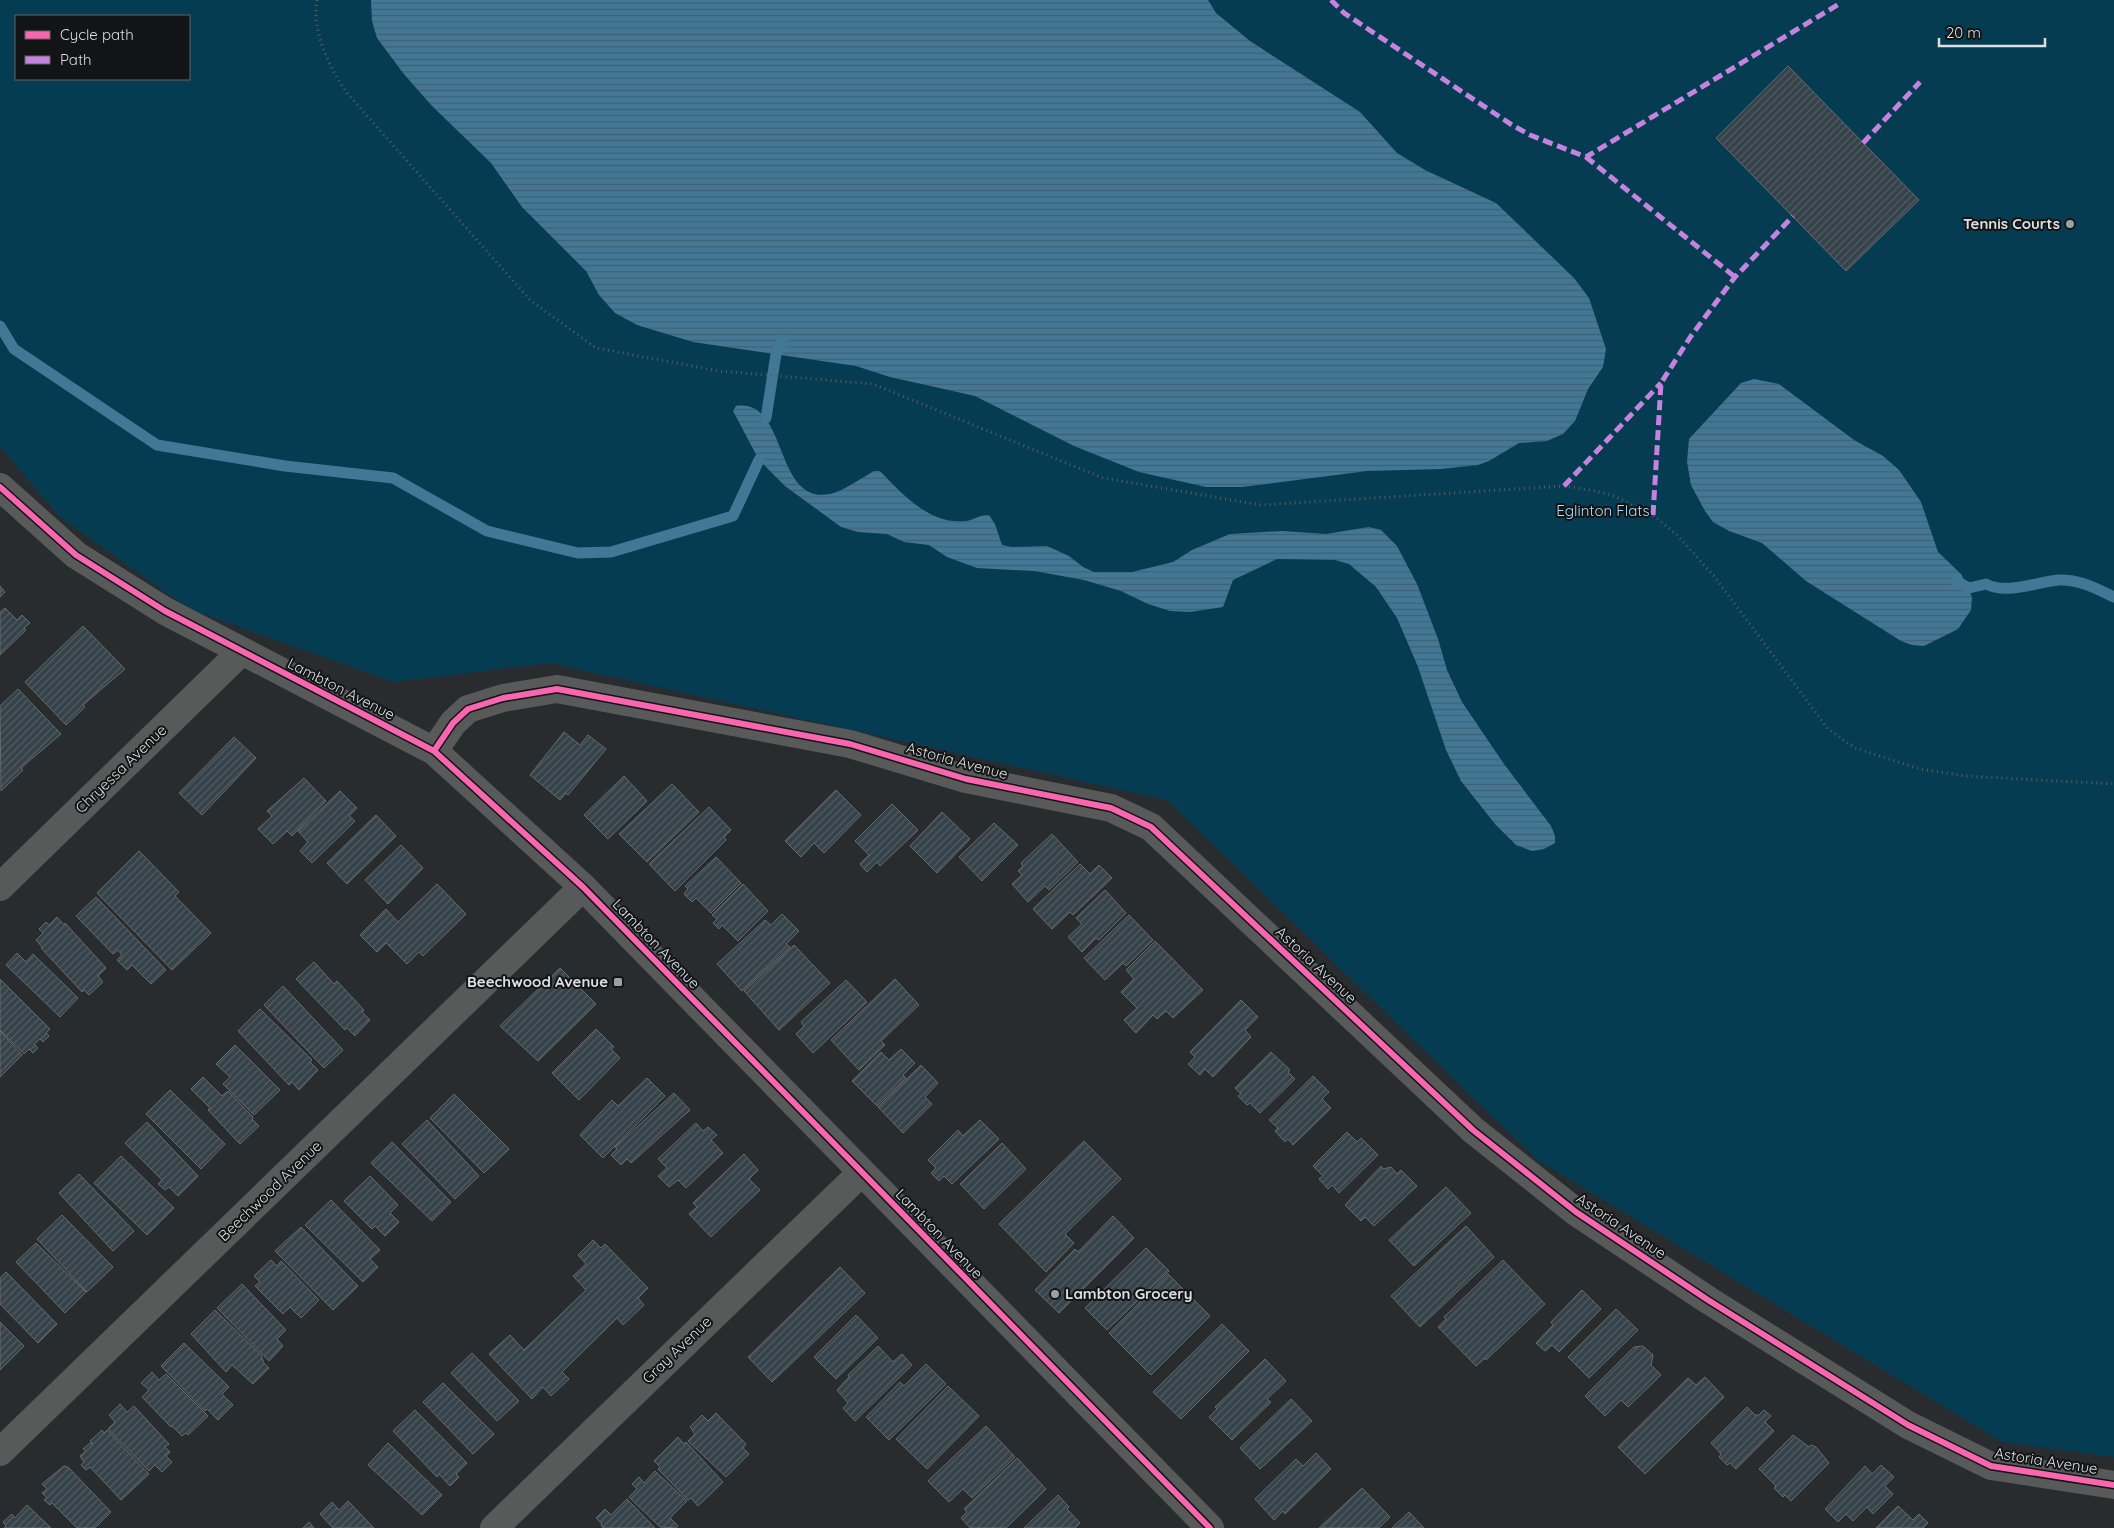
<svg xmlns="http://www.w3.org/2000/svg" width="2114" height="1528" font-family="Quicksand,sans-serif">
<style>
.green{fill:#063c52;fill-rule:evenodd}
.water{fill:url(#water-rules)}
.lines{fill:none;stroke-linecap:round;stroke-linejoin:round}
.stream{stroke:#427896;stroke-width:11}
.building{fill:url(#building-hatch);stroke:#676a6b}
.path{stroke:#5a5c5c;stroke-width:3;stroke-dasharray:1 4;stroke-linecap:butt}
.minor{stroke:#585959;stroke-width:28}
.quiet{stroke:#c483df;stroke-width:5;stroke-dasharray:10 5;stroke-linecap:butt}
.cycleway-casing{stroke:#121416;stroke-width:9}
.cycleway{stroke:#f766af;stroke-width:6}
.poi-dot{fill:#9da0a2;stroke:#121416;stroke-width:2}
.labels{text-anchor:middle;stroke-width:4;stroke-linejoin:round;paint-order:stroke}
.poi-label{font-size:15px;font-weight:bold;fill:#dcdfe1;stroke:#121416;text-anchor:end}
.park-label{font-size:15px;fill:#addffd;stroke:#121416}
.street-label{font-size:15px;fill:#dcdfe1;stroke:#121416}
</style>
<defs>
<pattern id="water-rules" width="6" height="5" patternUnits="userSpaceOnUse" patternTransform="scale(1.25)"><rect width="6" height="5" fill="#427896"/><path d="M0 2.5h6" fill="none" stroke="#426071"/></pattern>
<pattern id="building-hatch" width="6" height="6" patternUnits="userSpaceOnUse" patternTransform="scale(1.25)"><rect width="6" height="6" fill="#354249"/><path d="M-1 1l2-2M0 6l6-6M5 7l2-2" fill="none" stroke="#525d63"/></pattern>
</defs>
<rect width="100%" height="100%" fill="#292c2e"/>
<path class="green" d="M0,0H2114V1457L2002,1442L1536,1159L1167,800L550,663L394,682L189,609L60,517L0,447ZM16,16H189V79H16Z"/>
<path class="water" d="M371,0H1208L1216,13L1250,41L1360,112L1397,153L1425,170L1496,203L1574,278L1589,298L1606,349L1603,367L1588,389L1575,421L1563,434L1547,441L1519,443L1489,461L1478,465L1441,469L1367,471L1242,487H1206L1139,472L1074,446L975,396L890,377L856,366L693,342L637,325L615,313L599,295L586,271L522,207L491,163L432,106L403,73L377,38L372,21Z
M1754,379L1779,384L1854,440L1883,456L1899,470L1921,502L1938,552L1961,574L1969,588L1972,598L1971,610L1958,629L1924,646L1912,645L1901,641L1806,581L1762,543L1729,531L1713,522L1705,511L1691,485L1687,462L1689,439L1741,383Z
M736,406C789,398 773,505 830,494C844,491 861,478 874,471H880C903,495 930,525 966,521C974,520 980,514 989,515L995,524L1002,545L1012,547L1047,546L1069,556L1083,567L1094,572H1132L1173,562L1192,550L1230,534L1282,531L1326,534L1369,527L1381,530L1397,546L1417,584L1438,639L1447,670L1462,702L1504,764L1551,826L1555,836V843L1544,849L1532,851L1516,845L1495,824L1461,781L1446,750L1418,667L1397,618L1376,587L1349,564L1335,560L1277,559L1233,580L1223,607L1190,612L1170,611L1148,604L1121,591L1084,580L1034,571L977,568L947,557L929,545L904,542L887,534L858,532L841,527L785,486L759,460L733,411Z"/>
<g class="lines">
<path class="stream" d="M0,326L14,349L157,445L285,466L393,478L487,531L578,553L611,552L733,516L759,460
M766,418L776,354L783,340
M1956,581L1969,588L1986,584C2007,595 2036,582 2059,580C2079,579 2097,589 2114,597"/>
</g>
<path class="building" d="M1788,66L1919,200L1846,271L1716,138Z
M0,586L5,592L0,597Z
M5,608L17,620L22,615L30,623L24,628L26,630L0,655V612Z
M83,626L125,669L83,705L85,707L66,725L25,682Z
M18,689L61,734L21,768L23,770L1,791L0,706Z
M564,732L580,745L588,735L606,749L568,795L566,793L560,800L530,775Z
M234,737L256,758L202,815L179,793Z
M624,776L647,801L608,839L584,815Z
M304,778L326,801L292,836L287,831L273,844L258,829L272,816L267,811Z
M672,784L699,812L647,862L619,834Z
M836,790L861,815L824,853L814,843L801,857L785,841Z
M340,791L357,808L349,816L355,821L312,863L300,851L308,842L298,831Z
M892,804L918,830L880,866L877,862L867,872L860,864L869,855L855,841Z
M709,807L731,830L724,837L726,840L675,891L649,864Z
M942,812L970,839L937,873L910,846Z
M376,815L396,836L347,884L327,863Z
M994,823L1018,845L982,881L959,857Z
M1052,834L1078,862L1049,890L1045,886L1028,902L1012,884L1022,875L1018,871L1023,866L1021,863Z
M401,845L423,868L388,904L365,880Z
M139,851L179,892L175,896L211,933L172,970L97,893Z
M716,857L741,883L711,913L696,898L692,902L684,894L688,889L685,886Z
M1080,864L1090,874L1099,865L1112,878L1073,915L1070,912L1052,929L1033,909Z
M437,884L466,914L423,956L419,952L407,964L386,943L377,952L360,935L386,909L398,922Z
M743,884L768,911L738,941L722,925L719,929L713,923L717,919L712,915Z
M1105,890L1126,913L1099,940L1096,938L1082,952L1068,937L1082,924L1076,918Z
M96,897L166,970L151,984L132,965L127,970L117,960L122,955L118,950L113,954L76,916Z
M782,914L799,931L786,944L790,947L742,991L717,964L765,920L771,925Z
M1129,915L1153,940L1126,966L1123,963L1105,980L1084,958Z
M57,917L64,925L65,923L106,968L98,976L103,982L89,995L84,990L82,992L41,948L42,947L36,940L43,933L39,929L46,922L49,925Z
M1155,941L1203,990L1173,1018L1166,1011L1157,1019L1153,1015L1136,1033L1124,1020L1137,1008L1121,992L1134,979L1126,970Z
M794,945L830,983L779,1030L744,991Z
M17,953L26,962L33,954L78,998L60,1017L6,965Z
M314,962L334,984L337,981L364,1010L362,1012L370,1020L355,1036L347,1028L345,1030L296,979Z
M560,968L596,1004L538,1061L500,1026Z
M0,979L50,1029L46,1033L49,1036L43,1042L40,1039L34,1044L38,1048L33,1053L29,1049L24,1054L0,1030Z
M895,979L919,1005L881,1041L885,1045L859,1070L831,1040Z
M846,980L867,1002L813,1053L796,1034L804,1026L801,1022Z
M283,986L343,1050L324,1068L264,1005Z
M1241,1000L1258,1017L1245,1030L1251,1037L1213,1077L1205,1069L1200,1075L1188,1064L1195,1057L1190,1052Z
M260,1009L312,1060L310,1062L318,1070L299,1090L292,1082L289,1085L238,1031Z
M596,1029L614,1047L611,1049L620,1058L579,1100L552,1073Z
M0,1031L22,1055L0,1077Z
M235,1045L280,1090L254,1115L223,1084L230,1077L216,1064Z
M901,1049L915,1063L903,1075L906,1078L877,1106L852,1081L881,1052L889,1060Z
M1271,1052L1290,1070L1288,1072L1295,1079L1260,1113L1250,1103L1247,1105L1238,1096L1241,1094L1235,1088Z
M921,1065L938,1083L925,1097L932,1104L903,1133L878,1107Z
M1313,1076L1329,1092L1322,1099L1331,1108L1293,1145L1288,1139L1285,1142L1275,1131L1278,1128L1269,1120Z
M203,1077L222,1096L228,1091L253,1117L252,1119L259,1126L240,1144L208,1110L210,1108L191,1089Z
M647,1078L665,1096L603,1158L580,1135L612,1100L618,1106Z
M170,1090L225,1144L201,1169L146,1114Z
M674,1093L690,1110L631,1163L627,1159L621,1165L611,1155L617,1149L615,1147Z
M454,1094L509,1149L484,1173L430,1118Z
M427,1120L479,1176L455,1199L402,1144Z
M980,1120L999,1139L952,1184L944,1176L939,1181L931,1173L936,1168L928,1160L958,1130L963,1136Z
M147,1122L198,1176L178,1196L169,1187L165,1190L158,1184L162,1180L125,1143Z
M696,1123L703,1131L708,1127L717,1135L711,1140L723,1153L686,1188L678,1180L669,1187L658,1176L667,1168L658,1159Z
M1347,1132L1357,1142L1361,1138L1378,1155L1339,1193L1332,1185L1328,1189L1319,1179L1323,1176L1313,1166Z
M1084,1141L1121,1179L1065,1234L1074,1243L1046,1272L999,1224Z
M392,1142L451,1202L432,1221L371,1163Z
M1002,1143L1026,1169L984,1209L960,1184Z
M744,1154L758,1170L749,1179L760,1190L711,1237L689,1214L697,1207L693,1203Z
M121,1156L174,1208L147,1235L94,1183Z
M1381,1166L1383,1169L1391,1167L1397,1174L1401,1170L1417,1186L1374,1226L1365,1217L1361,1221L1345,1205Z
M79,1174L134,1231L113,1251L59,1193Z
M370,1176L398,1205L390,1213L399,1222L385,1236L375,1226L372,1229L344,1201Z
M1446,1187L1471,1213L1414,1266L1389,1240Z
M331,1200L380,1250L370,1259L378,1267L363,1282L305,1225Z
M62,1215L113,1267L87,1292L37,1239Z
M1113,1216L1134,1238L1059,1313L1035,1290L1075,1249L1078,1252Z
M1466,1226L1494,1257L1420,1327L1391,1296Z
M301,1227L358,1286L333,1310L275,1251Z
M593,1240L601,1248L605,1244L648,1288L638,1298L644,1305L623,1325L617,1318L562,1372L569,1379L551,1396L543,1387L532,1399L489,1354L510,1335L524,1350L586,1290L573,1276L586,1264L578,1255Z
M36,1243L86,1292L65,1313L16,1262Z
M1146,1248L1169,1271L1107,1330L1085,1308Z
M271,1260L277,1266L281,1261L319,1300L301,1318L290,1307L283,1314L255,1286L260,1282L254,1276Z
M1503,1260L1545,1304L1486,1360L1485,1358L1476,1366L1438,1327L1446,1319L1444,1317Z
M840,1267L865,1293L772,1382L748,1357Z
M6,1272L57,1324L38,1343L0,1304V1278Z
M1168,1274L1210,1316L1151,1375L1109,1333Z
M242,1284L286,1330L277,1339L283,1346L269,1361L217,1308Z
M1582,1290L1601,1309L1559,1352L1552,1345L1545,1351L1536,1343L1553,1325L1551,1322Z
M1616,1309L1638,1330L1589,1378L1568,1357Z
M215,1310L261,1355L264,1363L269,1368L253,1384L232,1365L226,1372L191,1334Z
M856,1315L878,1338L836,1379L814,1357Z
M0,1322L24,1346L0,1370Z
M1222,1324L1249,1351L1181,1419L1153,1392Z
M184,1343L229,1387L222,1394L233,1405L218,1420L207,1409L205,1411L161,1366Z
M878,1346L893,1362L902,1354L912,1365L855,1421L843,1408L848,1403L837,1390L849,1377L848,1375Z
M1643,1346L1653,1355L1651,1365L1661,1375L1628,1407L1621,1400L1605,1416L1585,1396L1634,1347Z
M472,1353L519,1401L497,1421L451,1373Z
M1265,1359L1286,1381L1267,1399L1271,1402L1232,1440L1209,1417L1217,1409L1215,1407Z
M926,1364L946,1384L889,1440L866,1417L900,1382L904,1386Z
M152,1372L159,1380L166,1374L208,1416L188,1435L186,1433L182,1436L172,1426L171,1427L142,1397L149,1390L141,1383Z
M1705,1377L1724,1397L1645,1474L1618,1447L1688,1378L1696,1385Z
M443,1383L494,1434L473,1454L423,1402Z
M948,1386L979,1416L927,1469L896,1439Z
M1291,1399L1312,1421L1260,1469L1240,1448Z
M120,1404L127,1412L134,1406L169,1444L165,1447L170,1452L166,1456L172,1462L162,1472L155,1465L149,1471L108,1429L115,1422L109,1415Z
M1747,1407L1755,1415H1759L1764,1410L1771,1416L1765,1422L1774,1431L1736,1469L1730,1463L1727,1465L1719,1457L1721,1454L1711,1443Z
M415,1410L467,1463L456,1474L459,1477L450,1486L439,1474L437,1477L393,1431Z
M716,1413L746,1444L743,1448L749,1454L726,1477L688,1441L695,1434L690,1427L702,1415L708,1421Z
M986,1426L1015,1457L972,1498L963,1489L949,1502L928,1481Z
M102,1430L104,1433L107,1430L149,1474L121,1500L90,1467L86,1470L81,1465L84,1462L80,1456L86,1451L83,1449L90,1443L93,1444L90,1441Z
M1793,1435L1809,1447L1811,1445L1816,1447L1829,1463L1791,1501L1785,1495L1783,1497L1774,1488L1776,1486L1759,1469Z
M678,1437L684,1444L686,1442L723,1482L698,1506L691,1498L688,1500L658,1469L660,1467L654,1461Z
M388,1443L442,1495L422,1515L368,1465Z
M1316,1453L1331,1469L1285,1514L1283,1511L1274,1520L1255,1499L1296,1459L1303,1466Z
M1017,1458L1046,1489L1006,1528H970L961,1518L967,1512L964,1509Z
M1881,1465L1894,1477L1885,1486L1893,1494L1873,1514L1867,1507L1853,1521L1846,1514L1838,1522L1825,1509L1865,1466L1872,1474Z
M64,1466L68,1467L111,1512L95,1528H77L52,1503L50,1505L44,1500L47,1498L42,1493L47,1489L42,1484Z
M655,1471L687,1501L670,1518L678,1526L676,1528L660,1527L629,1497L637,1489L632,1484L639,1477L644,1483Z
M1362,1488L1390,1517L1379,1528H1319Z
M1058,1495L1069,1507L1067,1509L1080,1523L1075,1528H1024Z
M627,1499L655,1528H603L601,1525L602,1524L596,1518L605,1509L611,1515Z
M348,1501L374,1528H333L320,1514L332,1502L339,1510Z
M27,1505L51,1528H4L6,1526L3,1522L12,1514L15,1518Z
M1898,1506L1913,1520L1919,1514L1928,1523L1923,1528H1876Z
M1409,1512L1424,1528H1392Z
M309,1522L314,1528H303Z"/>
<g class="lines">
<path class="path" d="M317,0C311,30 330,69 347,93L530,300L596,348L719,371L873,384L1103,478L1261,505L1564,486L1596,491L1614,496L1653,515L1677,535L1714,576L1828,729L1855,748L1920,769L1965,776L2114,784"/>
<path class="minor" d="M0,487L76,555L165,611L434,751L583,887L1210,1528
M434,751L453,723L468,709L503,698L557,689L850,744L966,779L1111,808L1151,827L1473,1130L1576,1212L1708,1300L1908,1425L1991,1466L2114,1485
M0,887L242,651
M0,1452L583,887
M494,1528L861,1173"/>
<path class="quiet" d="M1331,0L1344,13L1512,125L1530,135L1586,157L1839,4
M1863,143L1920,82
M1586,157L1735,277
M1564,486L1661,383
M1653,515L1661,383L1691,336L1735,277L1793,216"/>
<defs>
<path id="cycleway" d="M0,487L76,555L165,611L434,751L583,887L1210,1528
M434,751L453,723L468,709L503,698L557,689L850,744L966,779L1111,808L1151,827L1473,1130L1576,1212L1708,1300L1908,1425L1991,1466L2114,1485"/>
</defs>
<use href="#cycleway" class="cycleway-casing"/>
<use href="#cycleway" class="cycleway"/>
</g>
<g class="poi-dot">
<circle cx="2070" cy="224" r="5"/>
<rect x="613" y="977" width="10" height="10" rx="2.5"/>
<circle cx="1055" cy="1294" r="5"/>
</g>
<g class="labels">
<g class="poi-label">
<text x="2060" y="229">Tennis Courts</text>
<text x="608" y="987">Beechwood Avenue</text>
<text x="1065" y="1299" text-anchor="start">Lambton Grocery</text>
</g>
<g class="park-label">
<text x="1603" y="516">Eglinton Flats</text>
</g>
<g class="street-label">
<text transform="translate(341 689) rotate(27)" y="5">Lambton Avenue</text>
<text transform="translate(957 761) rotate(15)" y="5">Astoria Avenue</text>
<text transform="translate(121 769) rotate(-44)" y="5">Chryessa Avenue</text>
<text transform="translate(656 944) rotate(46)" y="5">Lambton Avenue</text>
<text transform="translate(1316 965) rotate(43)" y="5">Astoria Avenue</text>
<text transform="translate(270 1191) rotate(-44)" y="5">Beechwood Avenue</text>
<text transform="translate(1621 1226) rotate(34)" y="5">Astoria Avenue</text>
<text transform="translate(939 1234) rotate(46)" y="5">Lambton Avenue</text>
<text transform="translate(677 1350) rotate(-44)" y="5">Gray Avenue</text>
<text transform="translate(2046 1461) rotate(9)" y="5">Astoria Avenue</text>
</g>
</g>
<rect x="15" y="15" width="175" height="65" fill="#121416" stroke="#636567"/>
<rect x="25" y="31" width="25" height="8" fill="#f766af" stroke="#636567"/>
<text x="60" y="40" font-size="15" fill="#dcdfe1">Cycle path</text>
<rect x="25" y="56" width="25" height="8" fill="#c483df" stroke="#636567"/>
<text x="60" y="65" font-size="15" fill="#dcdfe1">Path</text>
<path d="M1939 38v8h106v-8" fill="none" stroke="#dcdfe1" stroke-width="2.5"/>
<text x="1946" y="38" font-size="15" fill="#dcdfe1" stroke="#121416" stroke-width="4" paint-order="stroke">20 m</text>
</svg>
